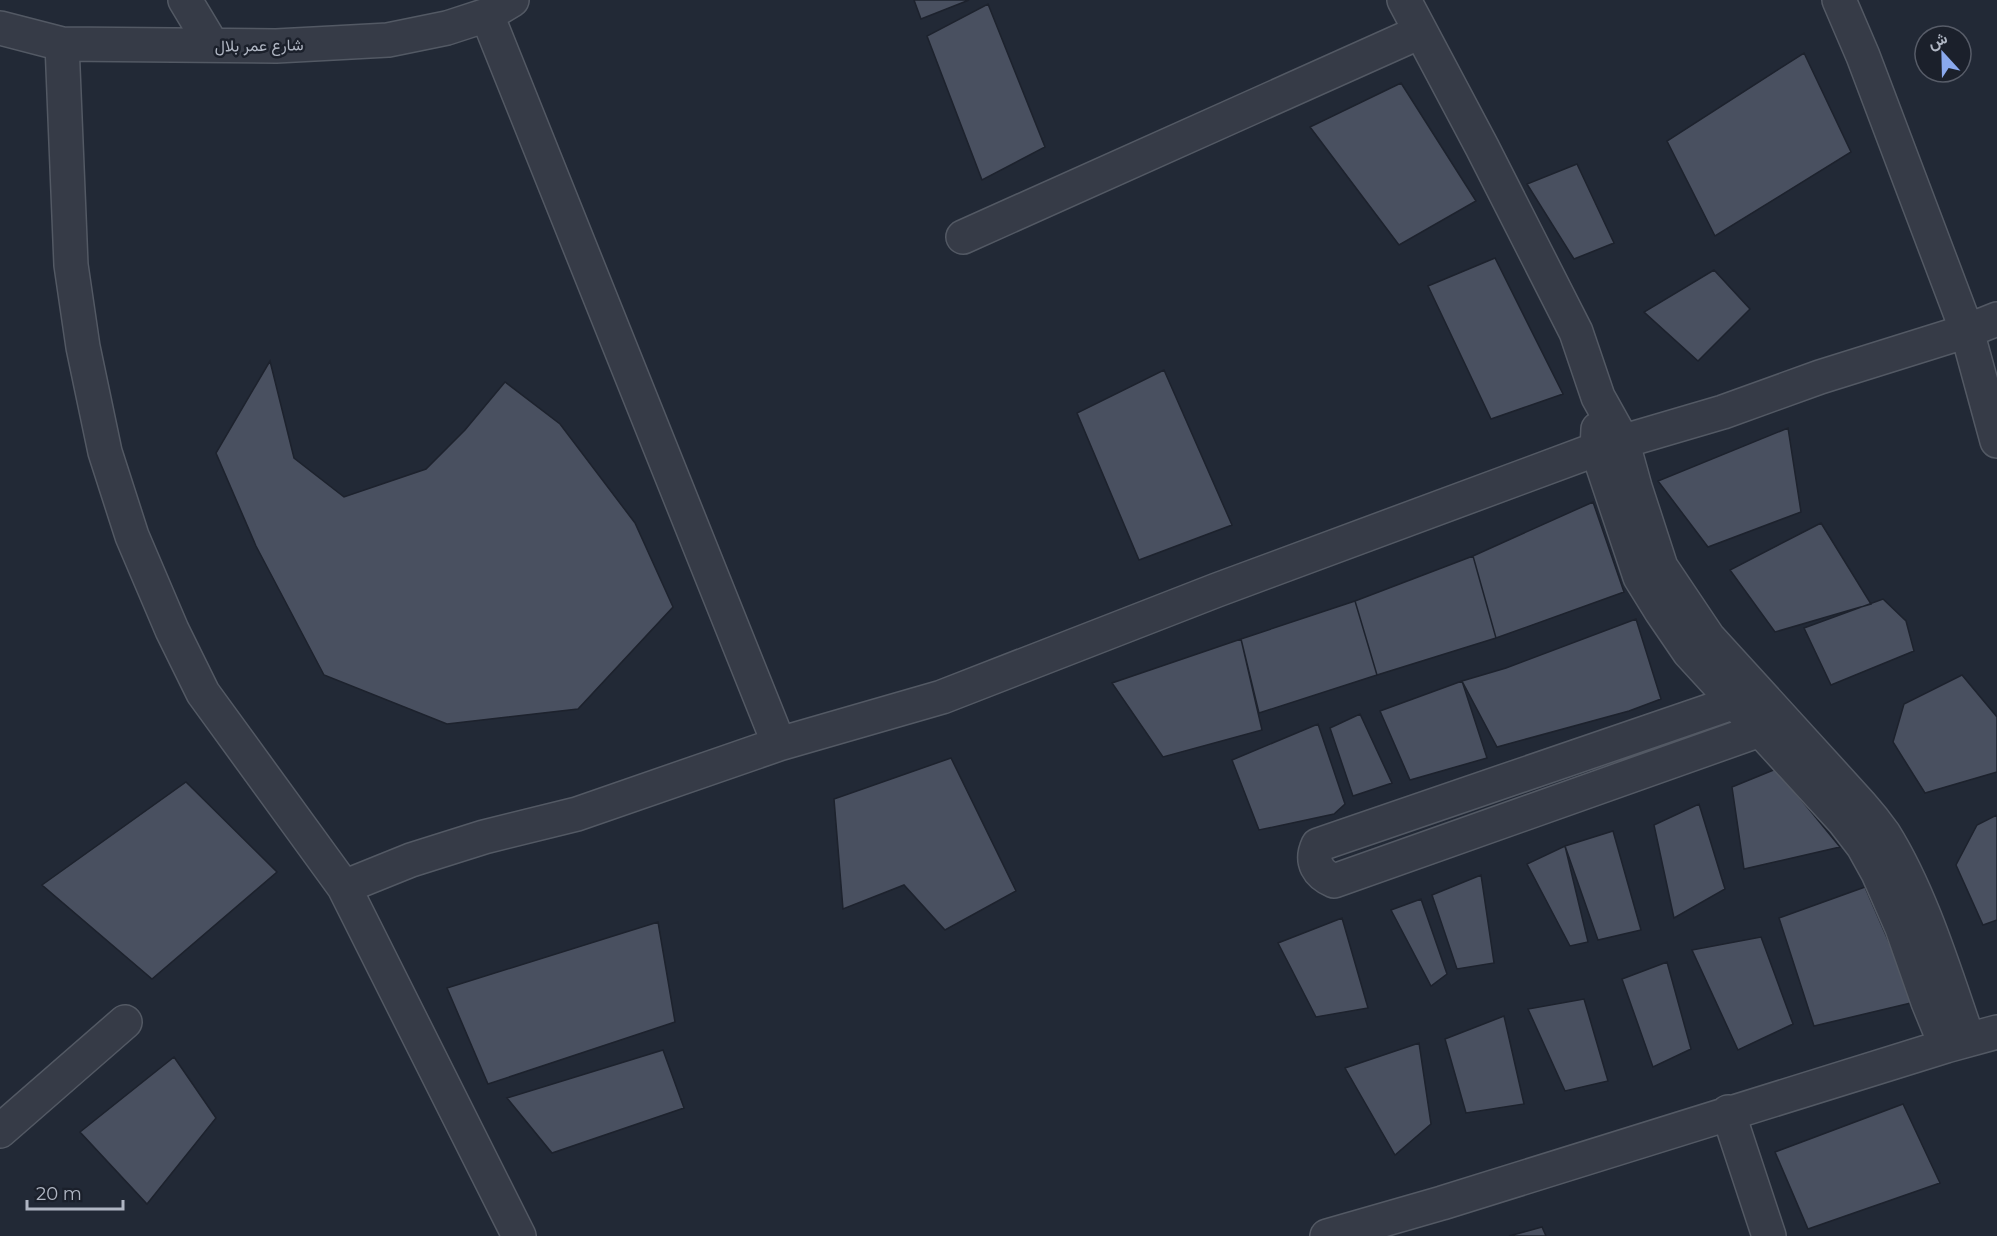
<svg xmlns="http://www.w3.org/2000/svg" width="1997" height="1236" font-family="Montserrat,Vazirmatn,sans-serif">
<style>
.building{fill:#495060;stroke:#1d222d;stroke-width:1.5}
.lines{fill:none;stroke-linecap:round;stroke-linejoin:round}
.minor-casing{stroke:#535964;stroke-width:36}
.minor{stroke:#363b47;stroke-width:33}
.labels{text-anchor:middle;stroke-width:5;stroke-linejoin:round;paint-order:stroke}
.street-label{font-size:16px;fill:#b0b6c3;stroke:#1b202b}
</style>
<rect width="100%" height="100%" fill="#222936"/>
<path class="building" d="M914,0H969L921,19Z
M988,4L1045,147L982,180L927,36Z
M1804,53L1851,152L1715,236L1667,141Z
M1401,83L1476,201L1399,245L1310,127Z
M1577,164L1614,243L1574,259L1527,184Z
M1495,258L1563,394L1491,419L1428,286Z
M1714,270L1750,309L1698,361L1644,312Z
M270,361L294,458L344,497L426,469L465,430L505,382L560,424L635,523L673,607L578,709L447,724L324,675L256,546L216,453Z
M1164,370L1232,525L1139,560L1077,413Z
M1788,428L1801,512L1708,547L1658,481Z
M1593,502L1624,592L1496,638L1473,556Z
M1821,523L1871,604L1775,632L1730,570Z
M1473,556L1496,638L1377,675L1355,601Z
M1883,599L1906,621L1914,651L1831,685L1804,628Z
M1355,601L1377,675L1259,713L1241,639Z
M1636,619L1661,699L1629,711L1497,747L1462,681L1506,668Z
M1241,639L1262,730L1163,757L1112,683Z
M1962,675L1997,717V772L1925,793L1893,742L1904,704Z
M1462,681L1487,758L1410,780L1380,711Z
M1360,714L1392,783L1353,796L1330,728Z
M1318,724L1345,804L1334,814L1259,830L1232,760Z
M951,758L1016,891L945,930L904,885L843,909L834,799Z
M1776,769L1840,847L1744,869L1732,787Z
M186,782L277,872L152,979L42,885Z
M1699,804L1725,889L1674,918L1654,825Z
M1997,815V920L1983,925L1956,865L1977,825Z
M1613,831L1641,930L1598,940L1565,846Z
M1565,846L1588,942L1570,946L1527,864Z
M1481,875L1494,963L1457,969L1432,895Z
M1865,887L1915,1002L1814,1026L1779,918Z
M1421,899L1447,974L1431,986L1391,910Z
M1342,918L1368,1008L1316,1017L1278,943Z
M658,922L675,1022L488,1084L447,988Z
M1761,937L1793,1024L1738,1050L1692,950Z
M1667,962L1691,1049L1653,1067L1622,979Z
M1584,999L1608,1081L1565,1091L1528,1009Z
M1504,1016L1524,1104L1466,1113L1445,1039Z
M1419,1043L1431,1124L1395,1155L1345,1068Z
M663,1050L684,1108L552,1153L507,1098Z
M174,1057L216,1118L147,1204L80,1132Z
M1903,1104L1940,1183L1808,1229L1775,1152Z
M1542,1227L1546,1236H1509Z"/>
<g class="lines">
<defs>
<path id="minor" d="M185,0L212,45
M1404,0L1482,147L1576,332L1598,397L1622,440L1635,487L1661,567L1708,637L1861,805C1869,814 1877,824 1884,834C1921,893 1945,973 1968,1039
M1839,0L1863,56L1967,331L1997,441
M487,15L779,744
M0,28L62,44L276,46L333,43L388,40L447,28L487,15L512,0
M62,44L71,265L83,347L105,452L132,536L172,630L203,693L344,887L519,1236
M963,237L1420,32
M1598,429L1597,449L1640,577L1661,611L1689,652L1843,820L1863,846L1878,873L1902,928L1928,1002L1946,1046
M1757,691L1735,702L1318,845C1310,862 1318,874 1334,881L1760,730L1781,718
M344,887L411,860L484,837L577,814L779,744L942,697L1217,590L1597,449L1723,412L1820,377L1967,331L1997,319
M1728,1112L1769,1236
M0,1131L125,1022
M1327,1236L1442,1203L1946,1046L1997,1032"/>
</defs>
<use href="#minor" class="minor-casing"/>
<use href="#minor" class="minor"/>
</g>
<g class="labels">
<g class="street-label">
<text transform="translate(259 45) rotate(-1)" y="6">شارع عمر بلال</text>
</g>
</g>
<g transform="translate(1943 54) rotate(338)"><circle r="28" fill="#1b202b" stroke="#575c68" stroke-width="1.5"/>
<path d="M0-4.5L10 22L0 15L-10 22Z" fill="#8aa9ee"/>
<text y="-9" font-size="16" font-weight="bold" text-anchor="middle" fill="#b0b6c3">ش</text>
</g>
<path d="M27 1200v9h96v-9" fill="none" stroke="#b0b6c3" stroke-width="3"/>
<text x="36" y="1200" font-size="18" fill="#b0b6c3" stroke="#1b202b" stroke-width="4.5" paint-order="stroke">20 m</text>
</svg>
